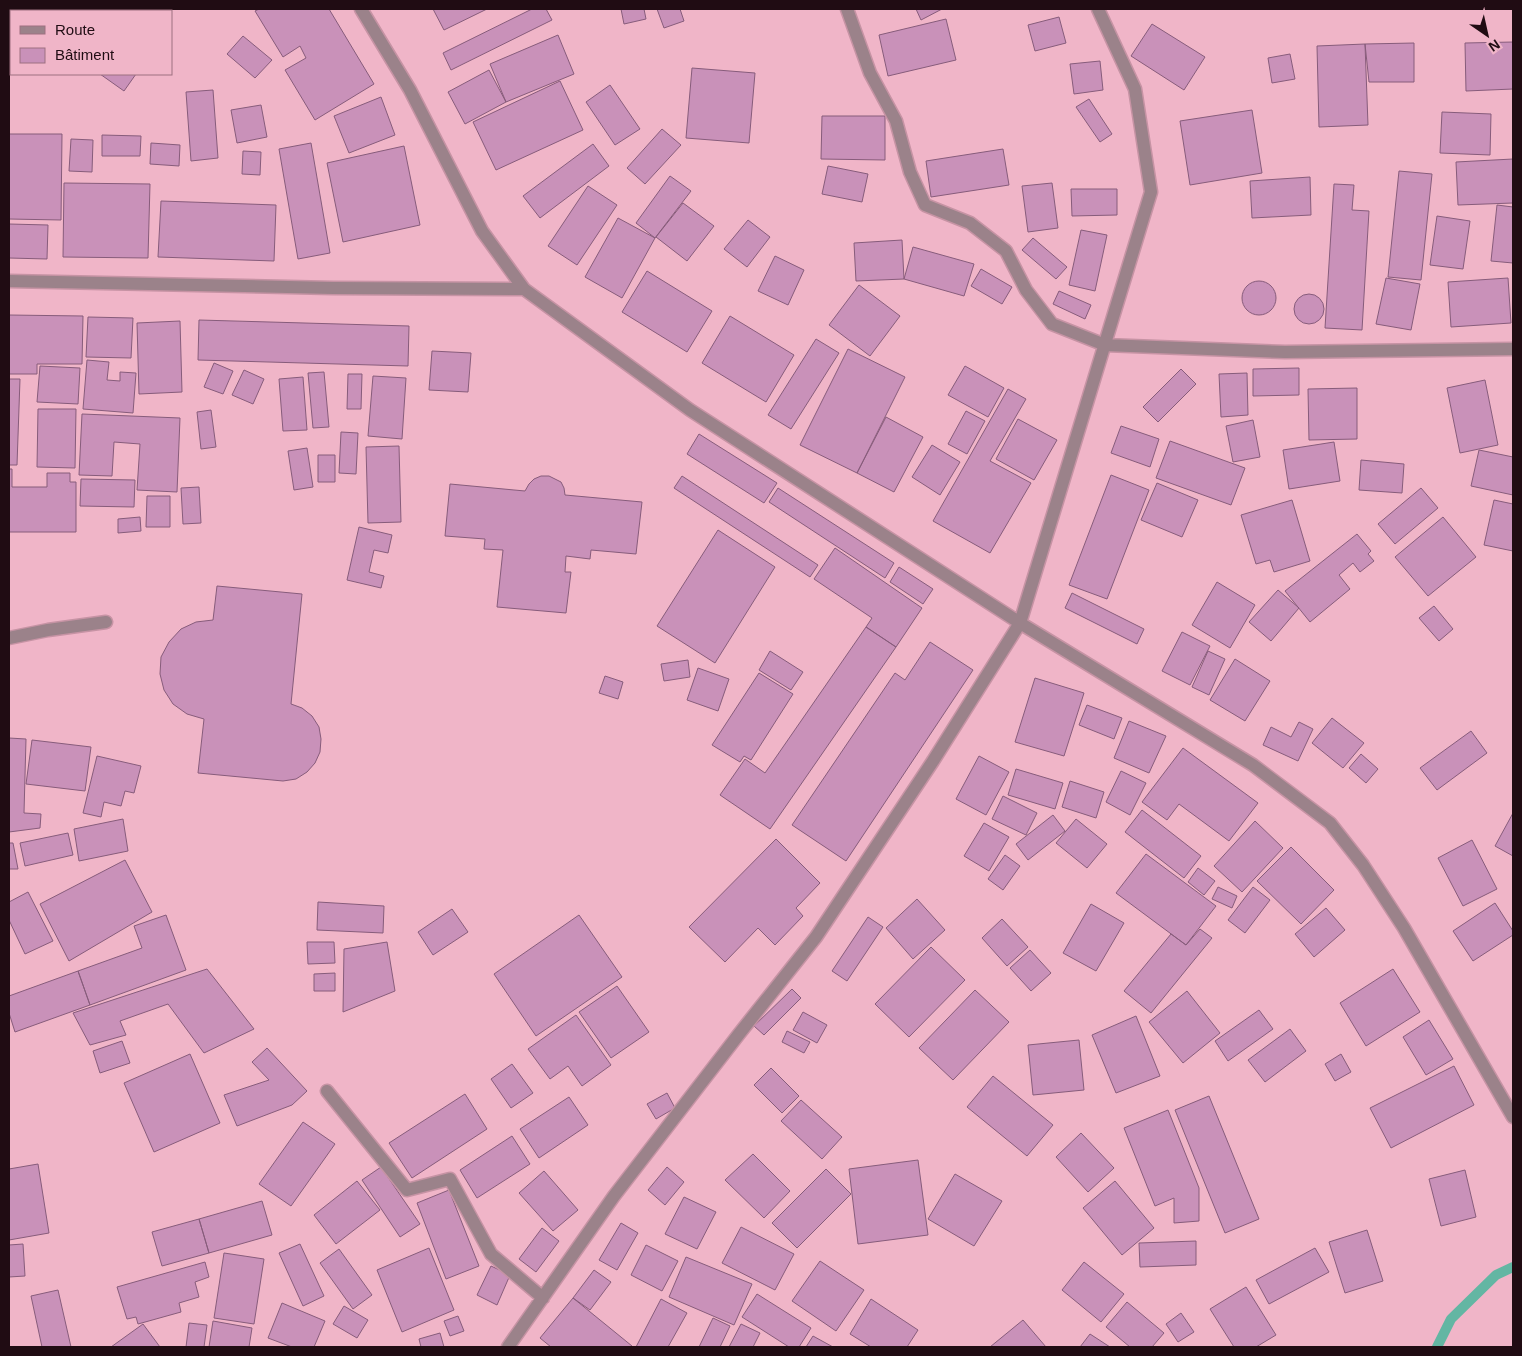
<svg xmlns="http://www.w3.org/2000/svg" width="1522" height="1356" font-family="Helvetica,sans-serif">
<style>
.lines{fill:none;stroke-linecap:round;stroke-linejoin:round}
.stream{stroke:#63b6a3;stroke-width:10}
.building{fill:#c991b9;stroke:#875c7b}
.minor-casing{stroke:#c693a4;stroke-width:15}
.minor{stroke:#9b828a;stroke-width:12}
</style>
<rect width="100%" height="100%" fill="#f0b5c8"/>
<g class="lines">
<path class="stream" d="M1437,1347L1451,1319L1496,1275L1513,1267"/>
</g>
<path class="building" d="M9,9H32V11H11V16L9,17Z
M34,9H55V11H35Z
M80,9H131L135,11H78Z
M259,9H329L374,84L315,120L285,70L306,58L300,46L283,57L255,11Z
M433,9H487L444,30Z
M532,9H546L552,20L451,70L443,53Z
M621,9H644L646,19L624,24Z
M657,9H680L684,21L664,28Z
M916,9H942L921,20Z
M1059,17L1066,43L1035,51L1028,25Z
M946,19L956,60L888,76L879,35Z
M1152,24L1205,57L1184,90L1131,56Z
M558,35L574,74L506,102L490,64Z
M243,36L272,60L255,78L227,54Z
M9,38H11V62H9Z
M1513,42V89L1466,91L1465,43Z
M1414,43V82H1369L1365,44Z
M1365,44L1368,125L1319,127L1317,46Z
M1290,54L1295,79L1272,83L1268,58Z
M1100,61L1103,90L1074,94L1070,64Z
M692,68L755,73L749,143L686,138Z
M489,70L506,102L465,124L448,92Z
M100,74H136L124,91Z
M560,81L583,130L496,170L473,122Z
M610,85L640,129L615,145L586,102Z
M213,90L218,158L191,161L186,92Z
M381,97L395,135L349,153L334,116Z
M1089,99L1112,134L1100,142L1076,107Z
M261,105L267,137L237,143L231,110Z
M1252,110L1262,173L1190,185L1180,121Z
M1442,112L1491,114L1490,155L1440,153Z
M822,116H885V160L821,159Z
M662,129L681,145L645,184L627,168Z
M9,134H62L61,220L9,219Z
M102,135L141,136L140,156H102Z
M71,139L93,140L92,172L69,171Z
M151,143L180,145L179,166L150,164Z
M311,143L330,253L298,259L279,149Z
M593,144L609,166L540,218L523,196Z
M404,146L420,225L343,242L327,163Z
M1003,149L1009,185L931,197L926,161Z
M243,151L261,152L260,175L242,174Z
M1513,159V203L1458,205L1456,162Z
M828,166L868,174L862,202L822,194Z
M1399,171L1432,174L1421,280L1388,277Z
M670,176L691,191L655,238L636,223Z
M1310,177L1311,215L1252,218L1250,181Z
M64,183L150,184L148,258L63,257Z
M1052,183L1058,228L1028,232L1022,186Z
M1334,184L1354,185L1352,210L1369,211L1362,330L1325,328Z
M588,186L617,205L577,265L548,246Z
M1071,189H1117V215L1072,216Z
M161,201L276,205L274,261L158,257Z
M683,203L714,226L687,261L656,237Z
M1497,205L1513,207V263L1491,261Z
M1437,216L1470,221L1463,269L1430,265Z
M618,218L655,238L622,298L585,277Z
M748,220L770,237L747,267L724,249Z
M9,224L48,225L47,259L9,258Z
M1081,230L1107,235L1095,291L1069,285Z
M1033,238L1067,267L1056,279L1022,250Z
M902,240L904,279L856,281L854,243Z
M913,247L974,264L964,296L904,279Z
M775,256L804,270L788,305L758,291Z
M981,269L1012,287L1002,304L971,286Z
M647,271L712,311L687,352L622,312Z
M1386,278L1420,284L1411,330L1376,324Z
M1508,278L1511,323L1451,327L1448,282Z
M1242 298a17 17 0 1 1 34 0a17 17 0 1 1-34 0Z
M859,285L900,316L870,356L829,325Z
M1059,291L1091,305L1085,319L1053,304Z
M1294 309a15 15 0 1 1 30 0a15 15 0 1 1-30 0Z
M9,315L83,316L82,364H37V374H9Z
M730,316L794,355L766,402L702,363Z
M88,317L133,318L131,358L86,357Z
M199,320L409,326L408,366L198,360Z
M180,321L182,392L139,394L137,323Z
M816,339L839,353L791,429L768,415Z
M848,349L905,377L857,473L800,445Z
M432,351L471,353L468,392L429,390Z
M87,360L109,362L107,380L120,381V372L136,373L133,413L83,409Z
M214,363L233,371L223,394L204,387Z
M40,366L80,368L78,404L37,402Z
M965,366L1004,388L988,417L948,395Z
M1299,368V395L1253,396V369Z
M1181,369L1196,384L1158,422L1143,407Z
M244,370L264,379L253,404L232,395Z
M324,372L329,427L313,428L308,373Z
M1247,373L1248,415L1221,417L1219,374Z
M348,374H362L361,409H347Z
M373,376L406,378L402,439L368,436Z
M303,377L307,430L283,431L279,379Z
M9,379H20L17,465H9Z
M1485,380L1498,445L1460,453L1447,388Z
M1357,388V439L1309,440L1308,389Z
M1008,389L1026,399L990,461L1031,483L990,553L933,521Z
M38,409H76L75,468L37,467Z
M211,410L216,447L201,449L197,412Z
M966,411L985,421L967,454L948,444Z
M82,414L180,418L177,492L137,490L140,444L114,442L112,476L79,475Z
M886,417L923,437L894,492L857,473Z
M1018,419L1057,440L1034,480L996,459Z
M1253,420L1260,457L1233,462L1226,426Z
M1121,426L1159,439L1150,467L1111,453Z
M341,432L358,433L356,474L339,473Z
M699,434L777,483L764,503L687,454Z
M1170,441L1245,468L1231,505L1156,478Z
M1334,442L1340,481L1289,489L1283,450Z
M932,445L960,462L940,495L912,477Z
M399,446L401,522L368,523L366,447Z
M307,448L313,487L294,490L288,451Z
M1479,450L1513,457V495L1471,486Z
M318,455H335V482H318Z
M1361,460L1404,464L1402,493L1359,490Z
M9,469H12V487H47V473H70V482H76V532H9Z
M1111,475L1149,490L1107,599L1069,585Z
M541,476H549L561,482L564,488L565,495L642,502L636,554L591,550L590,559L566,556L565,572H571L566,613L497,607L503,550L484,549L485,539L445,536L450,484L525,491L529,484L534,479Z
M682,476L818,565L810,577L674,488Z
M81,479L135,480L134,507L80,506Z
M1157,483L1198,500L1182,537L1141,520Z
M199,487L201,523L183,524L181,488Z
M778,488L894,563L885,578L769,502Z
M1421,488L1438,508L1395,544L1378,524Z
M147,496H170V527H146Z
M1292,500L1310,561L1274,572L1270,560L1256,564L1241,515Z
M1494,500L1513,504V551L1484,545Z
M140,517L141,531L118,533V519Z
M1443,517L1476,557L1428,596L1395,557Z
M359,527L392,535L388,553L374,550L369,572L384,576L381,588L347,580Z
M718,530L775,567L715,663L657,626Z
M1357,534L1371,551L1368,554L1374,561L1360,572L1353,563L1339,575L1350,589L1310,622L1285,591Z
M835,548L922,608L896,647L866,627L872,618L814,579Z
M899,567L933,589L923,604L890,582Z
M1217,582L1255,605L1230,648L1192,625Z
M217,586L302,594L291,704L302,708L312,716L319,727L321,739L320,752L315,763L307,772L296,779L283,781L198,773L204,719L187,714L173,704L164,690L160,674L161,657L169,642L181,629L196,622L213,620Z
M1278,590L1299,608L1271,641L1249,622Z
M1072,593L1144,629L1137,644L1065,608Z
M1434,606L1453,629L1439,641L1419,618Z
M866,627L896,647L770,829L720,795L745,759L765,773Z
M1182,632L1210,646L1190,685L1162,671Z
M930,642L973,670L846,861L792,825L895,673L905,680Z
M770,651L803,672L791,690L759,670Z
M1208,651L1225,659L1209,695L1192,687Z
M1235,659L1270,681L1245,721L1210,700Z
M688,660L690,677L664,681L661,664Z
M698,668L729,679L718,711L687,700Z
M759,673L793,694L751,760L744,756L740,762L712,745Z
M605,676L623,682L618,699L599,693Z
M1035,678L1084,693L1064,756L1015,742Z
M1087,705L1122,718L1114,739L1079,725Z
M1332,718L1364,743L1343,768L1312,743Z
M1129,721L1166,736L1149,773L1114,758Z
M1299,722L1313,729L1298,761L1263,745L1271,727L1291,737Z
M1471,731L1487,753L1437,790L1420,768Z
M9,738L26,739L24,813L41,814L40,828L9,832Z
M32,740L91,747L85,791L26,784Z
M1183,748L1258,803L1229,841L1179,804L1167,820L1142,802Z
M1361,754L1378,769L1366,783L1349,768Z
M97,756L141,766L134,793L125,791L121,806L104,802L101,817L83,813Z
M979,756L1009,772L986,815L956,799Z
M1016,769L1063,783L1055,809L1008,795Z
M1121,771L1146,783L1130,815L1106,802Z
M1070,781L1104,792L1096,818L1062,807Z
M1003,796L1037,813L1026,835L992,819Z
M1142,810L1201,856L1184,878L1125,832Z
M1513,813V856L1495,846Z
M1053,815L1065,831L1028,860L1016,844Z
M123,819L128,851L79,861L74,829Z
M1076,819L1107,844L1087,868L1056,843Z
M1255,821L1283,848L1242,892L1214,866Z
M984,823L1009,837L989,871L964,856Z
M68,833L73,855L25,866L20,843Z
M776,839L820,883L796,908L803,916L775,945L758,928L725,962L689,927Z
M1472,840L1497,889L1463,906L1438,858Z
M9,843H13L18,869H9Z
M1291,847L1334,890L1301,924L1257,881Z
M1146,854L1216,906L1186,945L1116,893Z
M1005,855L1020,866L1003,890L988,879Z
M125,860L152,912L69,961L40,904Z
M1198,868L1215,881L1204,895L1188,882Z
M1218,887L1237,896L1232,908L1212,899Z
M1253,887L1270,900L1245,933L1228,920Z
M28,892L53,941L25,954L9,920V902Z
M917,899L945,930L913,959L886,928Z
M318,902L384,906L383,933L317,930Z
M1495,903L1513,931V935L1473,961L1453,931Z
M1091,904L1124,923L1096,971L1063,953Z
M1326,908L1345,930L1314,957L1295,934Z
M452,909L468,932L433,955L418,932Z
M166,915L186,970L90,1005L78,971L142,948L134,926Z
M579,915L622,977L536,1036L494,974Z
M868,917L883,927L847,981L832,971Z
M1002,919L1028,947L1007,966L982,938Z
M1200,929L1212,938L1151,1013L1124,991L1171,934L1186,945Z
M307,942H334L335,963L308,964Z
M387,942L395,991L343,1012L344,949Z
M931,947L965,980L909,1037L875,1004Z
M1030,950L1051,973L1031,991L1010,968Z
M207,969L254,1029L204,1053L168,1004L120,1021L126,1035L90,1045L73,1013Z
M1393,969L1420,1012L1366,1046L1340,1003Z
M78,971L90,1005L15,1032L9,1013V996Z
M335,973V991H314V974Z
M617,986L649,1032L611,1058L579,1012Z
M792,989L801,998L764,1035L754,1026Z
M975,990L1009,1022L953,1080L919,1048Z
M1187,991L1220,1033L1183,1063L1149,1022Z
M1259,1010L1273,1029L1228,1061L1215,1041Z
M803,1012L827,1025L817,1043L793,1030Z
M576,1015L611,1065L582,1086L568,1066L550,1079L528,1049Z
M1136,1016L1160,1076L1116,1093L1092,1035Z
M1429,1020L1453,1059L1426,1075L1403,1037Z
M1290,1029L1306,1051L1265,1082L1248,1060Z
M787,1031L810,1042L804,1053L782,1042Z
M1079,1040L1084,1090L1033,1095L1028,1045Z
M122,1041L130,1063L100,1073L93,1051Z
M267,1048L307,1091L292,1105L237,1126L224,1095L269,1080L252,1062Z
M190,1054L220,1123L154,1152L124,1083Z
M1341,1054L1351,1072L1335,1081L1325,1064Z
M512,1064L533,1093L511,1108L491,1079Z
M1454,1066L1474,1105L1391,1148L1370,1108Z
M771,1068L799,1096L782,1113L754,1085Z
M993,1076L1053,1125L1027,1156L967,1107Z
M667,1093L675,1108L656,1119L647,1104Z
M465,1094L487,1129L412,1178L389,1143Z
M1209,1096L1259,1219L1225,1233L1175,1110Z
M569,1097L588,1125L539,1158L520,1129Z
M801,1100L842,1137L822,1159L781,1121Z
M1168,1110L1199,1188V1221L1174,1223V1198L1155,1206L1124,1128Z
M303,1122L335,1144L291,1206L259,1184Z
M1081,1133L1114,1168L1088,1192L1056,1157Z
M512,1136L530,1164L477,1198L460,1170Z
M753,1154L790,1191L764,1218L725,1180Z
M918,1160L928,1235L858,1244L849,1169Z
M38,1164L49,1233L9,1240V1169Z
M381,1167L420,1224L400,1237L362,1180Z
M667,1167L684,1182L665,1205L648,1190Z
M826,1169L851,1194L797,1248L772,1223Z
M1465,1170L1476,1217L1441,1226L1429,1179Z
M544,1171L578,1210L553,1231L519,1193Z
M955,1174L1002,1201L974,1246L928,1219Z
M357,1181L380,1210L336,1244L314,1215Z
M1115,1181L1154,1228L1122,1255L1083,1208Z
M449,1190L479,1266L446,1279L417,1203Z
M684,1197L716,1212L697,1249L665,1234Z
M262,1201L272,1235L209,1253L199,1219Z
M199,1219L209,1253L162,1266L152,1232Z
M621,1223L638,1233L617,1270L599,1260Z
M741,1227L794,1254L775,1290L722,1263Z
M542,1228L559,1241L536,1272L519,1259Z
M1367,1230L1383,1281L1345,1293L1329,1242Z
M1196,1241V1265L1140,1267L1139,1243Z
M23,1244L25,1276L9,1277V1245Z
M300,1244L324,1296L303,1306L279,1253Z
M646,1245L678,1261L662,1291L631,1275Z
M429,1248L454,1310L402,1332L377,1270Z
M1315,1248L1329,1272L1269,1304L1256,1280Z
M339,1249L372,1295L353,1309L320,1263Z
M224,1253L264,1259L254,1324L214,1318Z
M686,1257L752,1284L734,1325L669,1297Z
M820,1261L864,1290L836,1331L792,1301Z
M205,1262L209,1277L195,1282L199,1297L179,1303L181,1312L138,1324L136,1317L127,1319L117,1287Z
M1084,1262L1124,1294L1101,1322L1062,1290Z
M491,1266L510,1275L497,1305L477,1295Z
M594,1270L611,1282L590,1310L573,1298Z
M1246,1287L1276,1335L1256,1347H1234L1210,1309Z
M58,1290L71,1347H42L31,1296Z
M757,1294L811,1328L799,1347H789L742,1317Z
M573,1298L632,1346L631,1347H551L540,1338Z
M661,1299L687,1313L668,1347H636Z
M871,1299L918,1330L907,1347H871L850,1334Z
M1127,1302L1164,1333L1152,1347H1130L1106,1327Z
M282,1303L325,1321L314,1347H292L268,1338Z
M344,1306L368,1320L357,1338L333,1324Z
M1181,1313L1194,1332L1178,1342L1166,1324Z
M458,1316L464,1331L450,1336L444,1321Z
M713,1318L730,1326L720,1347H699Z
M1023,1320L1046,1347H990Z
M213,1321L252,1328L249,1347H209Z
M189,1323L207,1325L204,1347H186Z
M143,1324L160,1347H111Z
M741,1324L760,1333L753,1347H729Z
M440,1333L444,1347H421L419,1339Z
M1090,1334L1110,1347H1080Z
M813,1336L833,1347H806Z"/>
<g class="lines">
<defs>
<path id="minor" d="M361,9L410,90L482,231L524,289L690,410L1020,623L1253,765L1330,823L1363,865L1404,928L1513,1117
M847,9L870,73L896,121L910,172L925,205L970,223L1006,251L1026,290L1052,324L1105,345L1285,352L1513,349
M9,281L333,288L524,289
M9,638L48,630L106,622
M327,1091L407,1190L450,1179L491,1254L543,1298
M508,1347L614,1196L739,1034L816,937L933,761L1020,623L1151,192L1135,89L1098,9"/>
</defs>
<use href="#minor" class="minor-casing"/>
<use href="#minor" class="minor"/>
</g>
<rect width="1522" height="1356" fill="none" stroke="#200c13" stroke-width="20"/>
<rect x="10" y="10" width="162" height="65" fill="#f0b5c8" stroke="#9d7180"/>
<rect x="20" y="26" width="25" height="8" fill="#9b828a" stroke="#9d7180"/>
<text x="55" y="35" font-size="15" fill="#200c13">Route</text>
<rect x="20" y="48" width="25" height="15" fill="#c991b9" stroke="#9d7180"/>
<text x="55" y="60" font-size="15" fill="#200c13">Bâtiment</text>
<g transform="translate(1487 35) rotate(146)" stroke="#f0b5c8" stroke-width="4" paint-order="stroke">
<path d="M0-4L9 19L0 12L-9 19Z" fill="#200c13"/>
<text y="-8" font-size="14" font-weight="bold" text-anchor="middle" fill="#200c13">N</text>
</g>
</svg>
